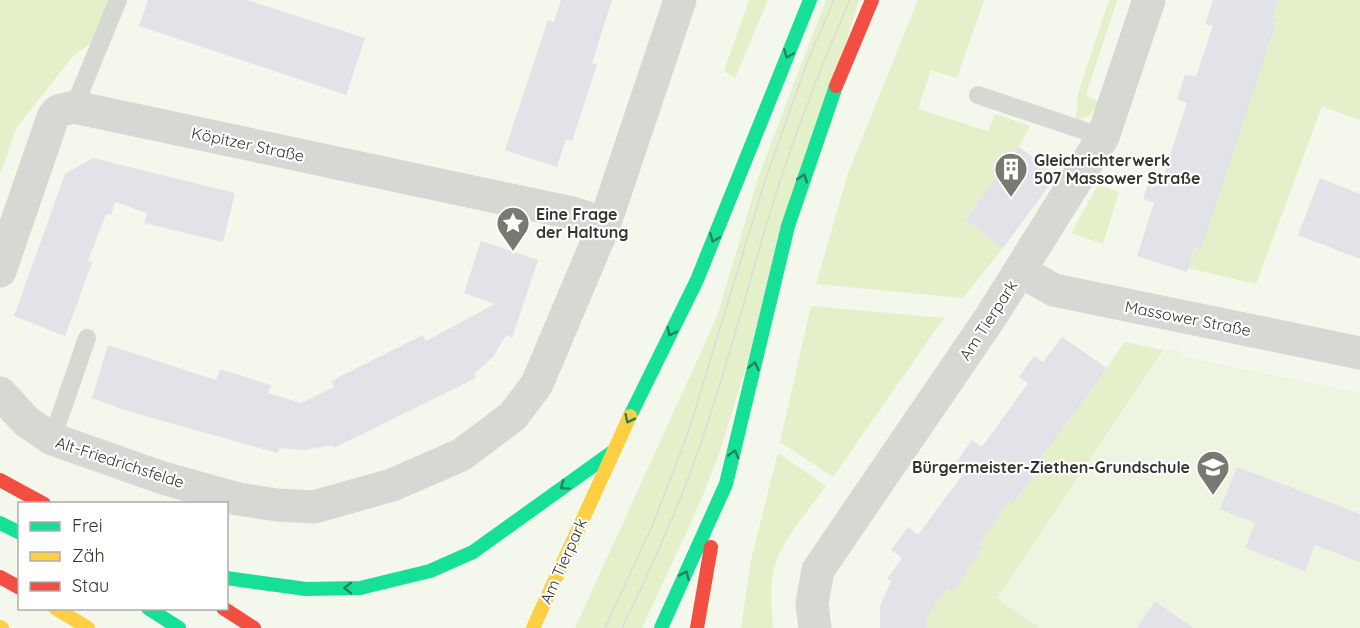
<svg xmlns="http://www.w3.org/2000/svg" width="1360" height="628" font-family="Quicksand,sans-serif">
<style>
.built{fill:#edf4df}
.green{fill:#e4f0c9}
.building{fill:#e2e2e8}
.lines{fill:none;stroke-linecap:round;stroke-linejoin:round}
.lane{stroke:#d7d8d4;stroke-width:18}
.street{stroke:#d7d8d4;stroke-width:33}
.fast{stroke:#16e098;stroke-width:14}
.slow{stroke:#ffcf43;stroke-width:14}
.jam{stroke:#f24e42;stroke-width:14}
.tram{stroke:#dadbd8;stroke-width:1.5}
.oneway{stroke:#26825e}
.labels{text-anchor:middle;stroke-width:4.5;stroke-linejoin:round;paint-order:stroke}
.street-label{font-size:16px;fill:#33362e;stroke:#fff}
.poi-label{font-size:16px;font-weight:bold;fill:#33362e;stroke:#fff;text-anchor:start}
</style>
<rect width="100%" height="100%" fill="#f4f7ec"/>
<path class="built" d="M1178,349L1184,357L1360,393V628H1039L997,599L1163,350Z"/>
<path class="green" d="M0,0H109L97,39L74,55L17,127L0,174Z
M749,0H768L735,78L724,71Z
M826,0H859L719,454L699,505L642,628H575L717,317L759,175Z
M918,0H984L957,78L931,70L918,109L988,131L995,114L1030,126L1019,147L965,220L1003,248L963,298L816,284L848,173Z
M1109,0H1117L1086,95L1100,103L1089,116L1076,120L1078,93Z
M1278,0H1360V120L1322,106L1256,284L1188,268L1268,46L1277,21L1272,18Z
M1098,185L1119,192L1103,244L1071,233Z
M811,306L944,318L833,477L780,442Z
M1125,342L1163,350L997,598L1039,628H928V624H923L924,615L948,588L953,591L983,548L979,545L1009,501L1013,504L1045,461L1041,458Z
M778,453L826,486C808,511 783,538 774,568C769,587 772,609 773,628H741L751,560Z"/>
<path class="building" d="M148,0H247L365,38L346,95L139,26Z
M561,0H612L592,63L597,65L580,117L572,141L566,139L557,167L505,150L548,20L554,22Z
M1213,0H1278L1272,18L1277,20L1201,249L1195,247L1187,272L1137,256L1154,203L1143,199L1151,174L1163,178L1187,103L1177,99L1185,74L1196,77L1213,26L1205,24Z
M1019,147L1057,175L1003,248L965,220Z
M93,158L235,193L223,242L144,223L147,213L115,202L111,215L106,214L88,260L92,263L65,336L14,316L65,174Z
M1320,178L1360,194V259L1298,235Z
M481,241L538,260L512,338L506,335L493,357L474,374L476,378L334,448L332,445L305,450L280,448L277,453L124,410L92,398L108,345L216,380L220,369L271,385L268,393L301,403L334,387L331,381L423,335L426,341L495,304L464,293Z
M1062,337L1107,368L1041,458L1045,460L1013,504L1009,501L979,545L983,548L953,592L948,588L926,617L928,628H880V606L891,581L887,579L902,558L891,550L908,527L918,535L966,470L956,463L964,451L972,440L982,447L1028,383L1019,377L1034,356L1043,362Z
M1237,467L1360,514V562L1315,545L1305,571L1245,548L1255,523L1220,509Z
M1155,601L1193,628H1137Z"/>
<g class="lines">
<path class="lane" d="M978,95L1103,137
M74,107L118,0
M52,439L87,338"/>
<path class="street" d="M0,271L53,117L58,111L74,107L572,213L605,223
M1020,271L1054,290L1360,353
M0,393L26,421L52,439L163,478L238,499L277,505L314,507L392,485L461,455L513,416L537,384L605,223L680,0
M815,628L812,603L818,570L992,315L1103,137L1149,0"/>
<path class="fast" d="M630,416L697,280L810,0
M0,523L20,533
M226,578L306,589L360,588L430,571L473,552L611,453
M148,608L179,628
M661,628L726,484L788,226L836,86"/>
<path class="slow" d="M55,608L88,628
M0,627L2,628
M533,628L630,416"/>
<path class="jam" d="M836,86L872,0
M0,480L44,504
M0,577L20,588
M223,608L254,628
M697,628L711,547"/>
<path class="tram" d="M605,628L653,524L688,433L765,181L808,60L834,0
M622,628C652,567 680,504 702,440C724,375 742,309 761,243C785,160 815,79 850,0"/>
</g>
<defs><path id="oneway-chevron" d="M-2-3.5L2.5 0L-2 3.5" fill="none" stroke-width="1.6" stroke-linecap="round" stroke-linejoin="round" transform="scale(1.5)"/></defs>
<g class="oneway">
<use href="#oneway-chevron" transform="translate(788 54) rotate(112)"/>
<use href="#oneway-chevron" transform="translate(803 178) rotate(-72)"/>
<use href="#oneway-chevron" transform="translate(714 238) rotate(112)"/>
<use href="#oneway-chevron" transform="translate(671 332) rotate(116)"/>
<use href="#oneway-chevron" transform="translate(754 366) rotate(-77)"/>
<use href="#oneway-chevron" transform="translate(629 419) rotate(116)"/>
<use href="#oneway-chevron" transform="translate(734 454) rotate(-76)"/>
<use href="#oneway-chevron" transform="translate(564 486) rotate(145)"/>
<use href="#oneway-chevron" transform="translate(685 575) rotate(-66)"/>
<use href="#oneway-chevron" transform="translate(348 588) rotate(179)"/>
</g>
<defs>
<symbol id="building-pin" viewBox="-11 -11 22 30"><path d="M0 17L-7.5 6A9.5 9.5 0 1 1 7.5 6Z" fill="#777a70" stroke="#fff"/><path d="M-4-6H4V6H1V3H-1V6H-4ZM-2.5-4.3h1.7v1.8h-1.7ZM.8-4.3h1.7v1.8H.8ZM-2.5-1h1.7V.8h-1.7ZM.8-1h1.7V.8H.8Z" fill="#fff"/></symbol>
<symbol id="sight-pin" viewBox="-11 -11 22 30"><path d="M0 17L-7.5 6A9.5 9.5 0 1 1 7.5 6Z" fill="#777a70" stroke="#fff"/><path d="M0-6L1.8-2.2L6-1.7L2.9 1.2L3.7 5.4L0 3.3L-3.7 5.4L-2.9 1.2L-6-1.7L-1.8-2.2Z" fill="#fff"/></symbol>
<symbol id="school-pin" viewBox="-11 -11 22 30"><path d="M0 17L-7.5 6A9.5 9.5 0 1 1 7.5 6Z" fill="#777a70" stroke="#fff"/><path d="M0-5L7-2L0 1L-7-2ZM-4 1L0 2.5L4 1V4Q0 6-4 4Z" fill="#fff"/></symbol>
</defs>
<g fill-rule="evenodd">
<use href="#building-pin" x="992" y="150" width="38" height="52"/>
<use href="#sight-pin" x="494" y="204" width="38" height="52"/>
<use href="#school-pin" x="1194" y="448" width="38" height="52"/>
</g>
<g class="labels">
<g class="street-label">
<text transform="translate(248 144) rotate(12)" y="6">Köpitzer Straße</text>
<text transform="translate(1188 318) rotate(11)" y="6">Massower Straße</text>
<text transform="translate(988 320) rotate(-57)" y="6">Am Tierpark</text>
<text transform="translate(120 462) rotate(18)" y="6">Alt-Friedrichsfelde</text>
<text transform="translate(563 561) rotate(-66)" y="6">Am Tierpark</text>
</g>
<g class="poi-label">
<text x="1034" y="166">Gleichrichterwerk<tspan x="1034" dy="18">507 Massower Straße</tspan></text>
<text x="536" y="220">Eine Frage<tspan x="536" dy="18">der Haltung</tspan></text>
<text x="1190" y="473" text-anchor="end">Bürgermeister-Ziethen-Grundschule</text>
</g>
</g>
<rect x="18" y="502" width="210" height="108" fill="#ffffff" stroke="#adafab" stroke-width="1.5"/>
<rect x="30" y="522" width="30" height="9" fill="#16e098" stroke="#adafab" stroke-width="1.5"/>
<text x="72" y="532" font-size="18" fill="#33362e">Frei</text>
<rect x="30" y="552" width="30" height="9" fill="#ffcf43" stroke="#adafab" stroke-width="1.5"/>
<text x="72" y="562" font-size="18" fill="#33362e">Zäh</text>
<rect x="30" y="582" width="30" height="9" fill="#f24e42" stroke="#adafab" stroke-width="1.5"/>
<text x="72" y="592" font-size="18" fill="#33362e">Stau</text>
</svg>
